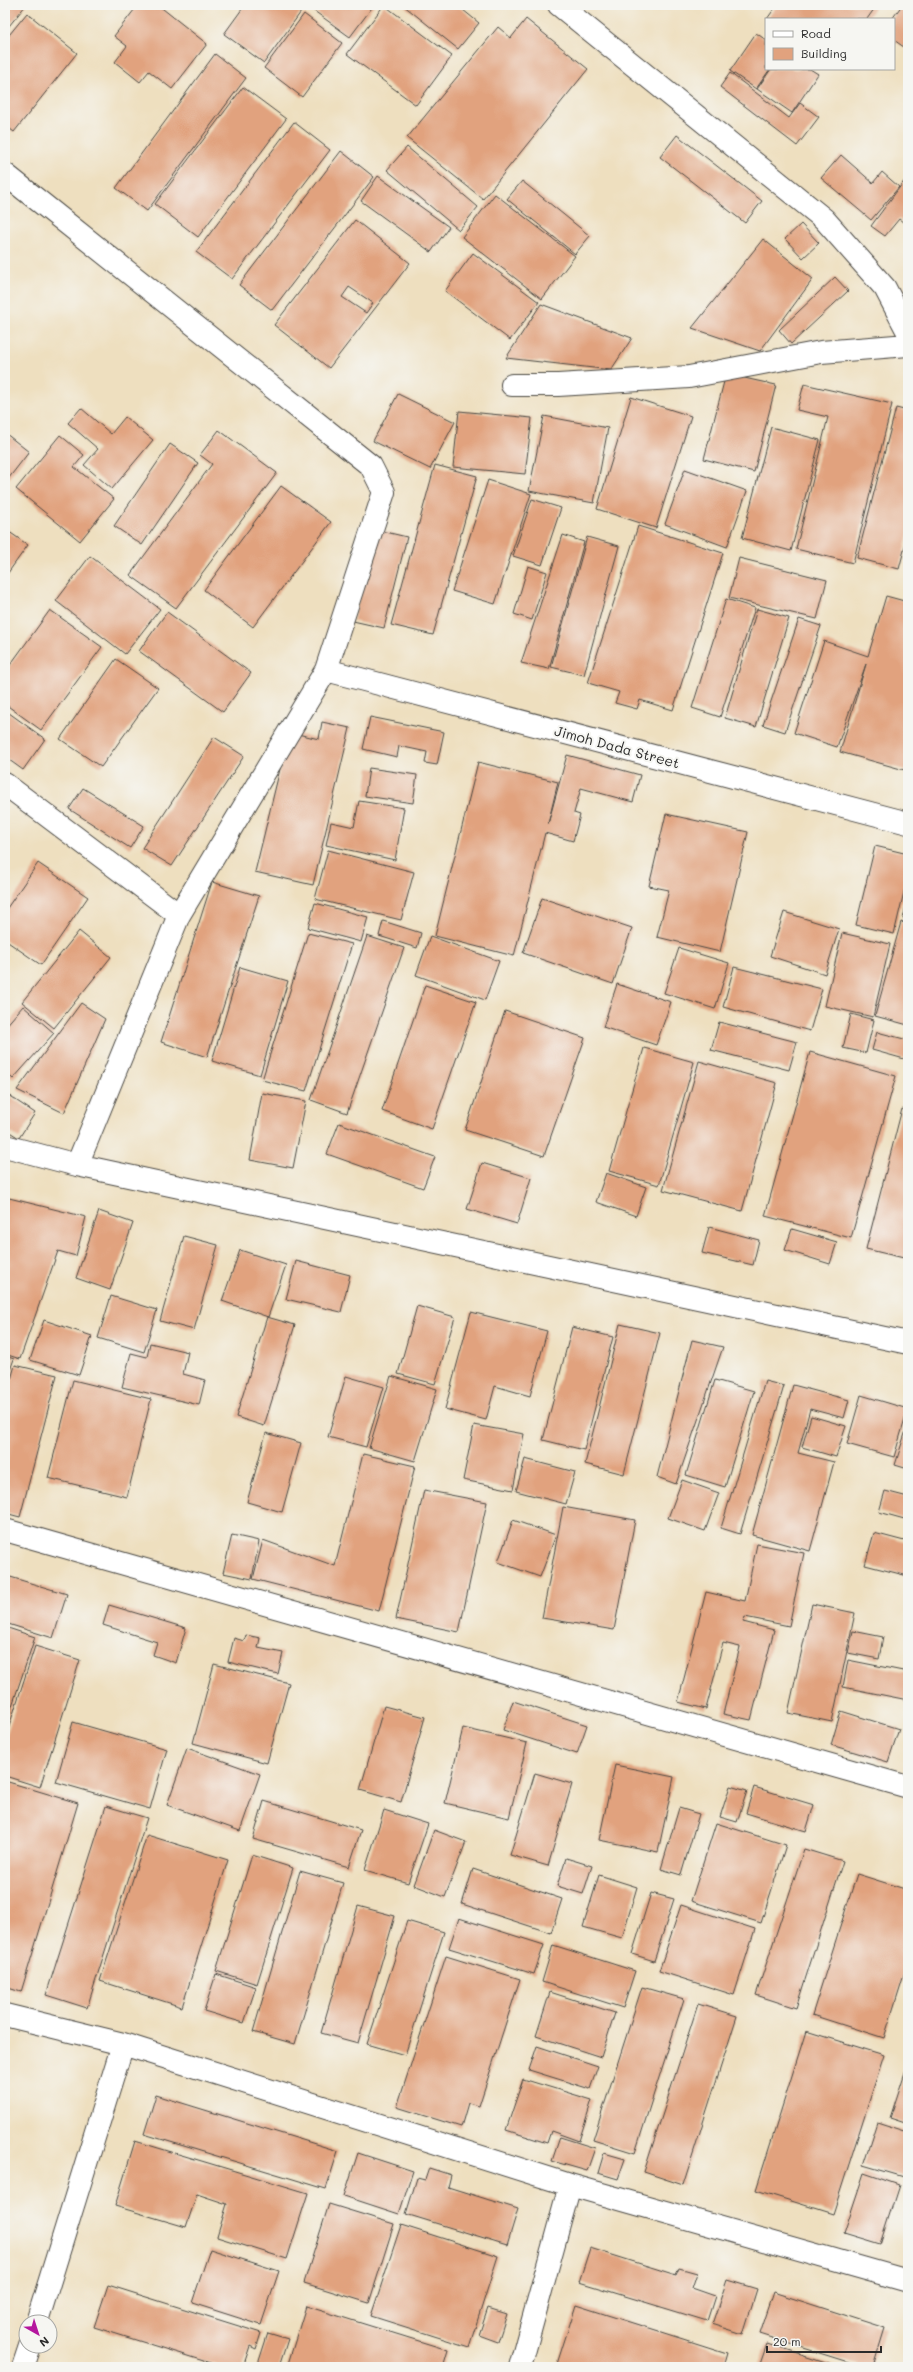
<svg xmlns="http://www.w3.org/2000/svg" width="913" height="2372" font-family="Mali,sans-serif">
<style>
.building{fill:#e1a27e;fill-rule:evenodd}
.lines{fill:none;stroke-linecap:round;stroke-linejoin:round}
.street-casing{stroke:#484641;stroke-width:24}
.street{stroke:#fff;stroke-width:22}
.labels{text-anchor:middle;stroke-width:4;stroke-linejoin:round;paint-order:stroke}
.street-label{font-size:14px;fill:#2b2b2b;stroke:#f6f6f2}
</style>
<rect width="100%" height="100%" fill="#f6f6f2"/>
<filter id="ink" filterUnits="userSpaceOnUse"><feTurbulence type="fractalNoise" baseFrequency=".025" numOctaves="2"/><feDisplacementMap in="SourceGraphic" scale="8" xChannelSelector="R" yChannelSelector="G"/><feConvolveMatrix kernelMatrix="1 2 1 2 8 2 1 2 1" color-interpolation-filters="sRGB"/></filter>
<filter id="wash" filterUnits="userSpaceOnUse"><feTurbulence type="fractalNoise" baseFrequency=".012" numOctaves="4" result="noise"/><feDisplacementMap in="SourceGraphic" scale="16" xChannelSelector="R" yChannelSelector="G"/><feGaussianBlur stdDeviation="0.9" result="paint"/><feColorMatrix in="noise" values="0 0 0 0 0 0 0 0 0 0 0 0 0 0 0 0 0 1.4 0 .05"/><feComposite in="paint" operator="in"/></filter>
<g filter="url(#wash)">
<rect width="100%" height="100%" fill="#eedfbf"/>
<g id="blocks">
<path class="building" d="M5,5H26L5,31Z
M138,5H158L207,44L172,89L149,71L140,82L115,62L127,46L114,36Z
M245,5H306L264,63L224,34Z
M312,5H374L350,37L310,8Z
M384,5L452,56L416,105L347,54Z
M403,5H457L479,23L458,49Z
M777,5H877L867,19H767Z
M902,5H908V50L894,40L892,19Z
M27,13L77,53L14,132L5,125V40Z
M304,14L342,43L302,97L264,68Z
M526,19L588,69L483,199L407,138L498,27L511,38Z
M756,33L766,40V69H770L756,89L730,71Z
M215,54L246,78L147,211L116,188Z
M771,69H810L818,74L792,113L757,89Z
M730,73L789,118L800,103L819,117L797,146L720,87Z
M243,87L286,119L198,237L155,204Z
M294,122L330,150L232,279L196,252Z
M677,135L762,201L745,223L660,157Z
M407,147L478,207L459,230L387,170Z
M341,151L374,177L272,310L239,285Z
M841,155L873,183L882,172L899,187L871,220L821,178Z
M378,176L449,227L431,252L361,201Z
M908,176V226L899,219L885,236L871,226Z
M522,181L590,236L575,254L507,199Z
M495,194L575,256L542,299L462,237Z
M355,220L410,263L329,368L274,325ZM349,287L373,303L366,313L342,297Z
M801,224L819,243L803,258L785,239Z
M763,239L813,279L760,351L692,328Z
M473,253L539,302L510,340L445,291Z
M835,277L848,291L791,344L779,330Z
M541,304L632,338L611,370L506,358Z
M726,374L776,385L754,472L704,459Z
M804,384L892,404L853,563L796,549L828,417L797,410Z
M398,394L455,422L430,469L373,441Z
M631,397L691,416L656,528L597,509Z
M81,408L111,434L125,417L153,440L112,489L84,465L98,449L68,423Z
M896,408L908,411V535L899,569L857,558Z
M459,411L532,418L525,474L453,467Z
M544,416L608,428L594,503L529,491Z
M771,427L820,440L791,551L742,538Z
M219,430L277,473L176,608L130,575L212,464L200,455Z
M5,433L29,452L5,483Z
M60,435L84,455L74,467L114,499L80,541L16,489Z
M170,444L198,463L142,545L114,526Z
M435,465L477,476L433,635L391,625Z
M685,469L747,491L727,547L665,524Z
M488,480L531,494L495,604L452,591Z
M281,486L331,522L253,627L204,590Z
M532,499L561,508L542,565L513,556Z
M638,526L723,553L673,710L640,700L637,709L615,703L619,692L588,683Z
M5,529L28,545L5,577Z
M377,530L407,537L384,628L353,621Z
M563,535L584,542L549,669L521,663Z
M587,537L619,546L584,675L551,667Z
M90,556L160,609L125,654L56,601Z
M739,558L827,580L817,619L729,598Z
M528,566L547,572L532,620L514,614Z
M886,596L908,602V771L840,752L866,664L837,747L794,733L824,641L868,656Z
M726,599L755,608L720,717L692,708Z
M757,609L789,618L756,727L725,718Z
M50,610L102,647L41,730L5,704V672Z
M167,612L251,673L223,712L139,651Z
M799,619L821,626L785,732L763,725Z
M116,659L158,688L101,767L60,739Z
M5,710L45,739L23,770L5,757Z
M370,717L444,732L437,765L425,763L427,752L399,746L397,757L363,749Z
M322,722L350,728L313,885L255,872L289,732L319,739Z
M214,737L244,756L172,866L142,848Z
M567,755L640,775L633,802L581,788L574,813L580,815L573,841L545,833L514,956L435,936L478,762L558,782L548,824Z
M369,768L417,775L413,803L365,796Z
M83,788L144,826L130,848L69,809Z
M359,801L404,808L395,860L326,845L331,822L354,827Z
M666,814L748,832L720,952L657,937L669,890L649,886Z
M875,846L908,854V875L894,934L856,925Z
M328,850L414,872L401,920L315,899Z
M38,863L88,897L41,965L5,940V911Z
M212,882L259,896L207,1057L161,1042Z
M542,898L632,928L613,984L523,953Z
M907,901H908V920L903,919Z
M315,903L368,917L361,942L308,928Z
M784,912L839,929L825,974L770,956Z
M383,921L421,933L417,948L379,936Z
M901,922L908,924V1025L875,1016Z
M79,931L111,957L54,1028L22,1002Z
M308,933L352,944L306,1091L262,1080Z
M842,933L890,944L873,1017L825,1006Z
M367,936L404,948L347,1113L311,1100Z
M430,936L499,961L485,1000L416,975Z
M679,948L729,963L715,1009L664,993Z
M240,967L288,981L260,1075L212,1061Z
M734,967L822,989L810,1031L723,1007Z
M617,984L671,1002L656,1045L603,1027Z
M425,985L476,1002L432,1129L382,1111Z
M81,1003L105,1019L64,1113L17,1090Z
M23,1006L54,1033L13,1079L5,1072V1027Z
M505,1011L585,1038L544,1156L465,1130Z
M851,1014L874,1020L866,1053L843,1048Z
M719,1022L797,1042L789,1070L711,1050Z
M877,1032L908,1040V1060L872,1050Z
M644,1048L694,1062L659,1185L609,1171Z
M810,1052L896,1076L851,1238L765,1216Z
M699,1061L777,1083L742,1211L663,1190Z
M5,1093L35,1113L19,1138L5,1129Z
M262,1093L306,1101L293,1168L250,1160Z
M902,1109L908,1111V1259L866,1249Z
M339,1123L435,1157L423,1188L327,1154Z
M482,1163L531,1178L517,1224L467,1209Z
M606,1173L646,1187L636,1216L596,1202Z
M5,1197L86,1217L76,1256L58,1251L20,1359L5,1354Z
M99,1211L133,1223L110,1290L76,1278Z
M709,1227L759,1240L753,1265L702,1253Z
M792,1229L837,1242L830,1264L785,1250Z
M184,1236L218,1245L194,1330L160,1321Z
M240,1250L286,1265L268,1317L222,1301Z
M296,1261L350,1275L341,1312L286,1299Z
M111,1296L157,1310L144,1352L98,1338Z
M417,1306L455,1317L435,1384L398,1374Z
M471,1312L547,1331L530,1396L495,1386L486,1420L445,1409Z
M267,1317L295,1325L264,1426L236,1417Z
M44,1320L92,1336L79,1375L30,1360Z
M620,1324L660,1333L624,1474L585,1464Z
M572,1327L613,1337L584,1450L543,1440Z
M692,1340L723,1347L676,1484L657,1477Z
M150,1343L188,1352L183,1374L205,1380L199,1405L122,1387L131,1353L147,1357Z
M5,1356L14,1359L5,1384Z
M15,1365L57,1375L20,1517L5,1513V1401Z
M346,1376L384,1387L366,1447L328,1437Z
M391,1376L437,1389L415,1461L369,1448Z
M73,1380L151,1399L127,1497L48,1478Z
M715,1380L754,1391L725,1487L686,1475Z
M765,1381L784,1386L740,1534L721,1528Z
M793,1385L849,1400L844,1418L810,1409L798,1453L834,1462L810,1551L752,1535Z
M861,1395L908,1409L894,1457L847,1444Z
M811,1416L846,1426L836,1457L802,1447Z
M908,1424V1469L895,1465Z
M474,1425L524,1434L513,1490L463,1480Z
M266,1433L301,1443L282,1512L247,1502Z
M363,1454L415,1466L379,1611L253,1579L263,1540L335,1566Z
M525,1459L575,1472L566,1504L516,1491Z
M682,1480L719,1493L705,1531L668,1518Z
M424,1490L487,1502L459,1632L396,1619Z
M885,1491L908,1497V1520L879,1512Z
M563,1507L635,1520L614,1630L542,1618Z
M513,1520L556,1535L540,1577L498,1562Z
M874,1533L908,1542V1576L865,1565Z
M232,1535L259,1541L252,1579L223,1573Z
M757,1544L804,1553L789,1626L745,1617L743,1622L774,1630L751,1720L723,1714L740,1647L723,1643L706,1709L678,1702L706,1592L745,1601Z
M7,1576L67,1594L53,1638L5,1623V1583Z
M812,1604L855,1613L832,1722L788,1713Z
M109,1605L186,1628L176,1663L153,1655L157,1642L103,1625Z
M5,1627L35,1637L5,1727Z
M853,1631L883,1637L879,1659L848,1653Z
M246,1635L260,1638L258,1648L283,1653L278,1674L228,1662L234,1638L244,1641Z
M35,1646L80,1660L40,1787L5,1776V1739Z
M848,1660L908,1672V1700L843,1687Z
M214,1664L289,1683L267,1763L193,1743Z
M513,1701L587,1725L577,1754L503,1730Z
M384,1706L425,1717L401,1802L360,1790Z
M841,1711L899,1729L888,1762L831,1745Z
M73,1722L167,1749L150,1809L56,1782Z
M463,1728L527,1743L509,1818L445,1803Z
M187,1748L260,1774L240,1831L167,1805Z
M615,1765L674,1777L658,1852L599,1840Z
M535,1773L572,1784L548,1866L510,1855Z
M5,1781L78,1803L21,1992L5,1987Z
M730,1786L747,1791L737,1822L720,1817Z
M754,1787L814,1805L806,1831L746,1813Z
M264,1801L361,1830L349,1867L253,1839Z
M106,1806L147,1818L87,2008L46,1995Z
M679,1808L699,1814L681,1875L661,1869Z
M384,1810L428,1824L408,1883L365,1870Z
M716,1823L786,1845L761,1923L691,1901Z
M434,1830L466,1842L445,1897L414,1885Z
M147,1835L228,1860L182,2007L100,1981Z
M804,1849L843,1861L796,2008L756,1995Z
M252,1855L293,1868L257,1984L216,1971Z
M566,1858L592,1866L583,1894L557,1886Z
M473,1869L562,1899L551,1933L462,1904Z
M300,1871L343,1883L295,2044L253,2032Z
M857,1874L908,1890V1962L884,2038L812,2015Z
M599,1875L637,1887L622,1938L583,1927Z
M651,1893L674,1899L654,1961L632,1954Z
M681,1905L755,1929L734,1995L659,1971Z
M358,1906L395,1916L358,2043L321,2033Z
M459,1918L544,1945L534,1974L449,1948Z
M407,1921L444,1932L405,2055L367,2044Z
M553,1945L635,1971L623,2008L542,1982Z
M446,1956L520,1979L479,2106L468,2103L461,2127L397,2107Z
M216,1974L256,1987L244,2023L204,2011Z
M642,1987L684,1999L635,2153L593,2140Z
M550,1992L615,2013L601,2057L536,2036Z
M698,2004L737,2016L683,2185L644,2172Z
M806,2031L884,2055L833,2214L756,2190Z
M537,2046L598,2066L590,2089L529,2070Z
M908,2063V2124L890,2118Z
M523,2079L592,2100L579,2141L551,2131L547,2143L506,2130Z
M156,2095L338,2151L326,2189L144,2134Z
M877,2122L908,2132V2165L904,2177L863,2165Z
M560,2137L595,2148L587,2171L552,2161Z
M135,2141L308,2193L287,2259L217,2237L227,2204L197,2194L186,2227L115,2206Z
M358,2153L413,2171L399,2214L344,2196Z
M604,2153L625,2159L618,2179L598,2173Z
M429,2168L451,2175L448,2187L518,2209L507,2245L406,2214L417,2178L425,2180Z
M864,2173L899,2185L880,2244L844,2233Z
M329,2204L394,2224L369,2303L304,2283Z
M401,2225L498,2256L469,2347L371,2316Z
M590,2248L676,2275L679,2268L697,2273L692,2288L715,2296L707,2321L579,2282Z
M210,2249L279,2271L261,2325L192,2303Z
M727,2280L757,2289L743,2334L712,2324Z
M108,2285L261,2333L256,2349L250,2346L243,2367H223L94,2327Z
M773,2292L885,2328L873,2367H864L759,2334Z
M576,2305L727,2353L723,2367H556Z
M306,2306L448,2350L443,2367H287Z
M488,2308L507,2314L498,2342L479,2335Z
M268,2333L288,2339L279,2367H257Z
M767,2344L838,2367H759Z"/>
</g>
</g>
<g filter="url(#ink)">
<use href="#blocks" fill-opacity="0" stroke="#484641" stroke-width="1"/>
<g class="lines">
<defs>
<path id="street" d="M559,5L824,219L885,288L908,332
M5,174L371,466L384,492L326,670L179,915L77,1165
M512,385H558L689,377L821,352L908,345
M326,670L908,823
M5,784L179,915
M5,1146L77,1165L908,1343
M5,1530L908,1787
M5,2015L123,2044L570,2185L908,2281
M37,2322L123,2044
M23,2367L30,2346
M520,2367L570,2185"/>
</defs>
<use href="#street" class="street-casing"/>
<use href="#street" class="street"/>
</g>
</g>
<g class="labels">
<g class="street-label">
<text transform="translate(617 747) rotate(15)" y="5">Jimoh Dada Street</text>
</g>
</g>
<rect width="913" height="2372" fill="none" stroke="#f6f6f2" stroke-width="20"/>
<rect x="765" y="18" width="130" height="52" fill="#f6f6f2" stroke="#a5a5a2"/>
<rect x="773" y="31" width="20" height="6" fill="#ffffff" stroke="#a5a5a2"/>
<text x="801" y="38" font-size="12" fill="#2b2b2b">Road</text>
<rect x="773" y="48" width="20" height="12" fill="#e1a27e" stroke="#a5a5a2"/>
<text x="801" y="58" font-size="12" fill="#2b2b2b">Building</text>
<g transform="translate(38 2334) rotate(141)"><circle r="19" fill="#f6f6f2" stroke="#a5a5a2"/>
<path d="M0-3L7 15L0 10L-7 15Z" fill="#b5179e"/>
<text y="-6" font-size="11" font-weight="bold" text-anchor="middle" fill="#2b2b2b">N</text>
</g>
<path d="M767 2346v6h114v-6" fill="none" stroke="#2b2b2b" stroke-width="2"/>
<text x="773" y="2346" font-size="12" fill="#2b2b2b" stroke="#f6f6f2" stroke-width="3" paint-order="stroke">20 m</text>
</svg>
